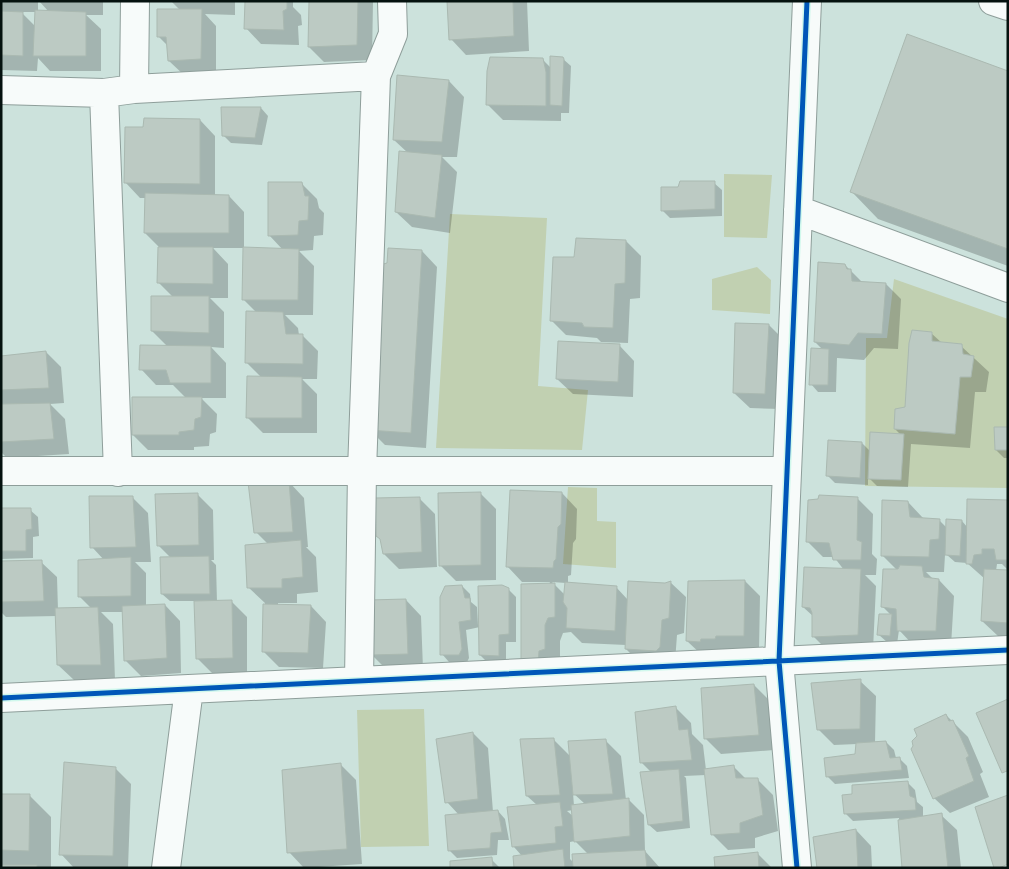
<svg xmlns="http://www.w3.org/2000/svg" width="1009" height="869" font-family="'Varela Round',sans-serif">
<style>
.green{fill:#c1d0b1}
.shadow{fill:#0003;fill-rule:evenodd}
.building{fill:#bccac3;stroke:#aab9b1}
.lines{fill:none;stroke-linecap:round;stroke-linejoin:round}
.minor-casing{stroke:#8e9e9a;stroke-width:30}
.minor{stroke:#f7fbfa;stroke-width:28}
.cycleway-casing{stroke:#d0f8ec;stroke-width:8}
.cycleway{stroke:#0057b8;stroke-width:5}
</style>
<rect width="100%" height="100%" fill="#cce2dc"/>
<path class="green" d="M724,174L772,175L767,238L724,237Z
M450,214L547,218L538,386L588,390L582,450L436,448Z
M757,267L771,280L770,314L712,310V279Z
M894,279L1008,319V488L865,486L866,338H887Z
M568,487L597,488V521L616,522V568L563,564Z
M424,709L429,846L361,847L357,710Z"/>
<path class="shadow" d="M1,1H38V11L49,12L39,1H103V15H86L101,29V71H50L38,58L37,71L1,70ZM21,12H36L35,26Z
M171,1H235V15L205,14L216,26V74L185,76L169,61L168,46L158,36L180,10Z
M246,1H293V7L301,15L302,25L298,26L299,45L261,44L246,28Z
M310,1H373L372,60L324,62L309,47Z
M448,1H527L529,51L466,55L451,39Z
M563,59L571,66L569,113H561V121L503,120L487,104L543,60L551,68Z
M1008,72V266L878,219L852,192Z
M449,81L464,97L457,157H442L457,172L450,233L412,227L396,212L408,153L394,140Z
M261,108L268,116L262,145L231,143L223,135Z
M200,120L215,136V196H229L244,212V248L283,250L269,235L301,183L317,199L319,208L324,213L323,235L314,236L313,250L299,251L314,266L313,315H285L298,328L299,335H302L318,351L317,379H302L317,394V433H263L247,417L262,378L247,363L256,312L243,299L244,248H213L228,264V298H210L224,312V348L211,347L226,363V398H201L217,414L216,432L210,434L209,446L194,447V450H148L133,435L186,398L173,385H156L141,369L168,347L152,331L173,297L158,282L159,247L145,233L146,198H140L125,182L145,128Z
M714,183L722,190V216L670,218L662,210L679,188Z
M626,241L641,256L640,298L630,299L628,343L601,342L597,338L566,335L551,320L576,258Z
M422,251L437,267L426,448L385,445L370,430Z
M845,265L863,283L886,284L901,299L898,349L874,348L864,360L837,358L836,392H818L811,384L823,350L815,342Z
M769,325L784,340L780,409L750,408L734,393Z
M931,333L942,343L961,346L989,372L986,392H975L970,448L911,444L908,487L877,486L868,477V485L835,483L827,475L862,443L871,452L901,435L895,429L906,408Z
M619,345L634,361L633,397L573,394L557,379Z
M46,352L61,367L64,403L50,404L65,419L69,454L7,458L1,452V405H3L1,403V357Z
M1008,428V458H1004L996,450Z
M289,482L304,498L308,547H306L316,557L318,592L297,594V603H278V605L311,606L326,622L323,668L279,667L264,652L265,603L248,587L268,544L256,532Z
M480,493L496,509V580L456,581L440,565Z
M562,493L577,509L576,539L573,543L571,575L568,576V584L616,587L628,600L670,582L686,597L684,633L677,635L675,662L641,664L626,649V645L582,643L571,632L563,633L560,641V664L522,662L550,582H522L507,566ZM552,582L566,583L565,595Z
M197,494L213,510L214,560H211L216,565L217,602L231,601L247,617V673L213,674L197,658L195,601H170L162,594L171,558L158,545Z
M132,497L148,513L151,562H135L146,573V606L165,605L180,621L181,673L141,676L125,660L123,612H101L113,624L115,680H74L58,665L57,616L6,617L1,612V562H41L57,577L58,610L92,609L80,597L104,560L92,547Z
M857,498L873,514L872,554L877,559L876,575H865L876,586L873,650L829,652L813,636L814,617L803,607L844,570L834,557H823L808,542Z
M420,499L435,514L437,567L399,569L384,554Z
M1008,501V570L1002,564H997L996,571H1008V637L998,636L982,621L985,579L967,563L955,562L947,555H945L944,572H926L934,580H939L954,596L951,646H914L899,630L897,644L887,642L879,635L892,616L882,606L897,570L882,555L908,502L923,518L940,521L947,528L962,521L968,528Z
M1,509L30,510L38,517L39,536L33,537V558L1,559Z
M745,581L760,596L759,650L703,656L687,641Z
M462,586L470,594L471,602L477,607L478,625H480L508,589L516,597V642H506V663H488L480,655V627L466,630L469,658L467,662H449L442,654Z
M406,600L421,616L423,669L387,670L372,655Z
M860,681L876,696L875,743L886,742L894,750L896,758H899L907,766L909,778L835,784L827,776L857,755V744L834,745L818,729Z
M754,685L769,700L774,750L721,754L705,738Z
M675,707L691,723L692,734L703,745L706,770L733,766L746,779L758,780L773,795L778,831L755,838V848L728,850L712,834L706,775L684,776L686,778L690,828L657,832L649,825L652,773L641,762Z
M946,715L968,737L983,772L980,774L989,797L950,813L934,798Z
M473,733L488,748L493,812L498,811L505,819L509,840H498L497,855L457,858L449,850L459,815L447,802Z
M553,739L571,757L606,741L621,756L626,800L628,799L644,815L645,851L660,868H515L522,856L514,847L537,805L527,796ZM573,793L585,804L574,806ZM573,810L574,817L567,811ZM575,841L588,854L574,863L570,859V842Z
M340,764L356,780L362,864L304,868L289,852Z
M115,768L131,784L128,868H74L61,854Z
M907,782L915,790L917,802L923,807V817L941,815L957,830L961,868H903L899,818L853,821L845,813L853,795Z
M1,795H29L51,817V868H1Z
M856,830L871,846L872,868H818Z
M757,853L772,868H717Z
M491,859L500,868H452Z"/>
<path class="building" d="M245,1H287V9L283,11L284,30L244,29Z
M309,1H358L357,45L308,47Z
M447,1H513L514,36L449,40Z
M157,9H202L201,59L168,61L166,37H157Z
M35,10L86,12V56H33Z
M1,11L23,12V56L1,55Z
M907,34L1008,71V249L850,192Z
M550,56L563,57L564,59L562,106L550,105Z
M490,57L543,58L546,72V106L486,105L487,71Z
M397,75L449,80L442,142L393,140Z
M221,107H261L255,138L222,136Z
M144,118L200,119V184L124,183L125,127H143Z
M399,151L442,155L435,218L395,212Z
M680,181H715V209L661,211V187H678Z
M268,182H302L305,196H309L308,220L299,221L298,235L268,236Z
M145,193L229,195V233H144Z
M576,238L626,240L625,283L615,284L613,328L584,327L582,323L550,321L553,257H574Z
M158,247H213V284L157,283Z
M243,247L299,249L298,300H242Z
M388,248L422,250L411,433L368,430L380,265L387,263Z
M818,262L845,264L847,269H851L852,281L886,283L882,334L858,333L849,345L814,342Z
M151,296H209V333L151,331Z
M246,311L283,312L286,334H303V364L245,363Z
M735,323L769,324L765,394L733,393Z
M912,330L932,332V341L962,344L963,354L974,356L971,377H960L955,434L894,429L895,409L905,407L909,343Z
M558,341L620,344L618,382L556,379Z
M140,345L211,346V383H170L166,370H139Z
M811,348L829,349L828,385H809Z
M46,351L49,388L1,390V356Z
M247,376L302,377V418H246Z
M132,397H202L201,417L195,419L194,430L179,432V435H132Z
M50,403L54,439L1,442V404Z
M994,427H1008V450H995Z
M870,432L904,434L901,480L868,479Z
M828,440L862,442L860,478L826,476Z
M289,481L293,532L254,533L248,482Z
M510,490L562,492L561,524L558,527L556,559L554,561L553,568L506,567Z
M481,492V565L439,566L438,493Z
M198,493L199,545L157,546L155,494Z
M819,495L858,497L857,540L862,542L861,560H833L829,543L806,542L808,500L818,499Z
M89,496H133L136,547L90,548Z
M420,497L422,552L383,554L380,539L376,536L375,498Z
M967,499L1008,500V560H996L994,549H982V554L974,555L972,564H966Z
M882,500L908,501L910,517L940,519L939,539L930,540L929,557L881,556Z
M1,508H31L32,529L26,530V551H1Z
M946,519L962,520L960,556L945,555Z
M301,540L303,577L282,579V588H247L245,545Z
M209,556L210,594H161L160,557Z
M131,557V596L78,597V560Z
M42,560L44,601L1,602V561Z
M900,565L922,566L924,577L939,579L936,631H897L896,609L881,607L883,569H898Z
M804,567L861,569L858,635L812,637V613L810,608L802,607Z
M984,569L1008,570V623L981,621Z
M745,580L744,636H716L715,639H701L700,642L686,641L688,581Z
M628,581L665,583L671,581L669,618L662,620L660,647L656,651L625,649Z
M565,582L617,586L615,631L566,628L567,608L563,602Z
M555,583V617L548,618L545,625V649L539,651L538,663L521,662V584Z
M462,585L465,598H470L471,620L459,622L462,649L459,655H440V597L445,586Z
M502,585L509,588V634L499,635V656L479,655L478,586Z
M406,599L408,654L371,655L369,600Z
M232,600L233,658L196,659L194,601Z
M165,604L167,658L124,661L122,606Z
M263,604L311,605L308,653L262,652Z
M98,607L101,665H57L55,608Z
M879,614H892L890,636L877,635Z
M861,679L860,729L817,730L811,683Z
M754,684L759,735L704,739L701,688Z
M1008,699V774L1007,771L1002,773L976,713Z
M676,706L679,730L688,729L692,760L640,763L635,712Z
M946,714L949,721L953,720L969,756L966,758L974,781L933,799L911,749L913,746L912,741L917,736L914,729Z
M473,732L478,799L445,803L436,739Z
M554,738L560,795L526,796L520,739Z
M606,739L613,794L573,795L568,741Z
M886,741L890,758L900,757L902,770L826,777L824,758L855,754L856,743Z
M64,762L116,767L113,856L59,855Z
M341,763L347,849L287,853L282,770Z
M734,765L736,778H758L763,815L740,823V833L711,835L704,769Z
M679,769L683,821L648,825L640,772Z
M908,781L910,796L915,798L916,810L844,814L842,795L852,794V785Z
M1,794H30L29,851L1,850Z
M1008,795V864L999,868H994L975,807Z
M629,798L630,836L574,842L571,805Z
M560,802L563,826L555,827L556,843L512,847L507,807Z
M498,810L502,832L491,833L490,848L448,851L445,815Z
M942,813L948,868H902L898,820Z
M856,829L858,868H817L813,837Z
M563,849L565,868H514L513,856Z
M645,850L647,868H573L572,854Z
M758,852L759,868H715L714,857Z
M492,857L493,868H450V861Z
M1,865H37V868H1Z"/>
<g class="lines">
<defs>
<path id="minor" d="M993,1L1008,6
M134,89L135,1
M1,90L104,93L134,89L376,76
M104,93L118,472
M798,210L1008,288
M1,471H786
M359,681L362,471L376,76L393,34L392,1
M1,698L1008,650
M166,868L189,689
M797,868L779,661L807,1"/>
</defs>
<use href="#minor" class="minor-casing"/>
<use href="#minor" class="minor"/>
<defs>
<path id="cycleway" d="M1,698L1008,650
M797,868L779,661L807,1"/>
</defs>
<use href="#cycleway" class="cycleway-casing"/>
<use href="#cycleway" class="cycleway"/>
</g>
<rect width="1009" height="869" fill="none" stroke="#05120f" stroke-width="5"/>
</svg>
